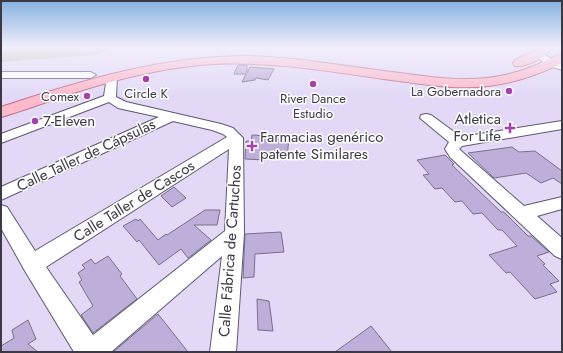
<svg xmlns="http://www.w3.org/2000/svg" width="563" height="353" font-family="Jost,sans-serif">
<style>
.green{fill:#b8c19f}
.building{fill:#bdaeda;stroke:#79708b}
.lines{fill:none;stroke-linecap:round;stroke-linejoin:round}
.minor-casing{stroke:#5f5770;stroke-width:2}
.major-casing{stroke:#ba6e86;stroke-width:2}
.minor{fill:#fff;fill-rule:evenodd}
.major{fill:#feb9cb;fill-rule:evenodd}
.poi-dot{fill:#a343aa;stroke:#fff;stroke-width:1.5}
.labels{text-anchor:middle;stroke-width:3;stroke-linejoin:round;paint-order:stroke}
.far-poi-label{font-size:13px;fill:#3c3844;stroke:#fff;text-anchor:end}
.poi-label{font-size:15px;fill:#3c3844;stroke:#fff;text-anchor:start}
.street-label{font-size:15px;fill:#3c3844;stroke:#fff}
</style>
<rect width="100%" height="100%" fill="#e3d9f7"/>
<path class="green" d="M1,48H115L94,55L1,62Z"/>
<path class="building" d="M238,65H247V73L250,67L274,69L268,80L256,78L255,80L242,82L246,74H234Z
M252,135L289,137L287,158L266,156L265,160L245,159L246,141H251Z
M512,147L519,152L535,151L562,171V184L553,178L541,183L526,173L494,178L468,153Z
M445,155L454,164L452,165L501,212H504L528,236H531L549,252L537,256L545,264L543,265L559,281L550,284L557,292L535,299L510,272L506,273L489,255L517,246L502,230H498L482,213L473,214L462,201L455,202L442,188L435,189L423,175L429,174L417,160Z
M174,187L186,198L172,207L161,196Z
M205,210H220L217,225H194L211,240L188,258L181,249L159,265L139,240L137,242L123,226L136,219L138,221L140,219L158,240L166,234L167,235Z
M281,232L284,252L255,254L254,277L243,278L245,234Z
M108,256L122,274L120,276L137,299L93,333L81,315L93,306L79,282L82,280L78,273L85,268L82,265L91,259L95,264Z
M257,299L269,301L273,331L258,330Z
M158,314L188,352H113L145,325Z
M28,320L36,339L28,344L38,352H1V346L14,338L12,330Z
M371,326L392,352H335Z"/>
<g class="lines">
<defs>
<path id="minor" d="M540,51L554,61L562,64V70C551,67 542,63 535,54Z
M1,72H91L96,75L91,78H1Z
M112,74L117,77L116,97L126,102L221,124L233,128L243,138L244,234L236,352H210L222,256L111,352H74L25,271L1,228V205L7,207L35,251L227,137L223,134L212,130L173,121L1,200V187L159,117L118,108L109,102L1,143V134L104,96L107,77ZM229,149L225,231L93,335L46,267Z
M426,114L431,115L461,137L562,121V129L462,146L459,149L524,206L562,197V209L537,216L562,238V259L555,256L450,157L445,149L449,142L420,118L421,115Z"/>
<path id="major" d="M540,48H552C545,57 526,68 515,66L513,63L515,60Z
M562,54V63C538,75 514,83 488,86C455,90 423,84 391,80C333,72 274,61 214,64C163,67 112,80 64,96C43,103 22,111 1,117V107C80,81 162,56 246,56C297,57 349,67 400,73C429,77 458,81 487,78C504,76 519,72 534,66C543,62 552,57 562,54Z"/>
</defs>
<use href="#minor" class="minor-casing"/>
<use href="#major" class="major-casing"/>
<use href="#minor" class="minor"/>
<use href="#major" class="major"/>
</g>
<linearGradient id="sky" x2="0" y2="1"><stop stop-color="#84b1e0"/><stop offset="0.49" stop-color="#f2eefb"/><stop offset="1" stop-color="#f2eefb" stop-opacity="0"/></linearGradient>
<rect width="563" height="97" fill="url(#sky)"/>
<g class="poi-dot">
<circle cx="146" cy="79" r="4"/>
<circle cx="313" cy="84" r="4"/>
<circle cx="509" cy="91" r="4"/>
<circle cx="87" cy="96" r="4"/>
<circle cx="35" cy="121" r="4"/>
<path d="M508 122h4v4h4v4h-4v4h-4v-4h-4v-4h4z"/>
<path d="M250 140h4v4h4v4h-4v4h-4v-4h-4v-4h4z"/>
</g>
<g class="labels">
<g class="far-poi-label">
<text x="501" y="96">La Gobernadora</text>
<text x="146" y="98" text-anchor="middle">Circle K</text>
<text x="79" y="101">Comex</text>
<text x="313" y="103" text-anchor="middle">River Dance<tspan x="313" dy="15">Estudio</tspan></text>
</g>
<g class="poi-label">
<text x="501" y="124" text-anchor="end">Atletica<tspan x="501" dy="17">For Life</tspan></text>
<text x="43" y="126">7-Eleven</text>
<text x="260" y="142">Farmacias genérico<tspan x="260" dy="17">patente Similares</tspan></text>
</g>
<g class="street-label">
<text transform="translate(86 155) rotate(-25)" y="5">Calle Taller de Cápsulas</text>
<text transform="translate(134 201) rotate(-32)" y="5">Calle Taller de Cascos</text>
<text transform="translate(230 251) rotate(-86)" y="5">Calle Fábrica de Cartuchos</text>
</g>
</g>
<rect width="563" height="353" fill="none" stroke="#3c3844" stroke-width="4"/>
</svg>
